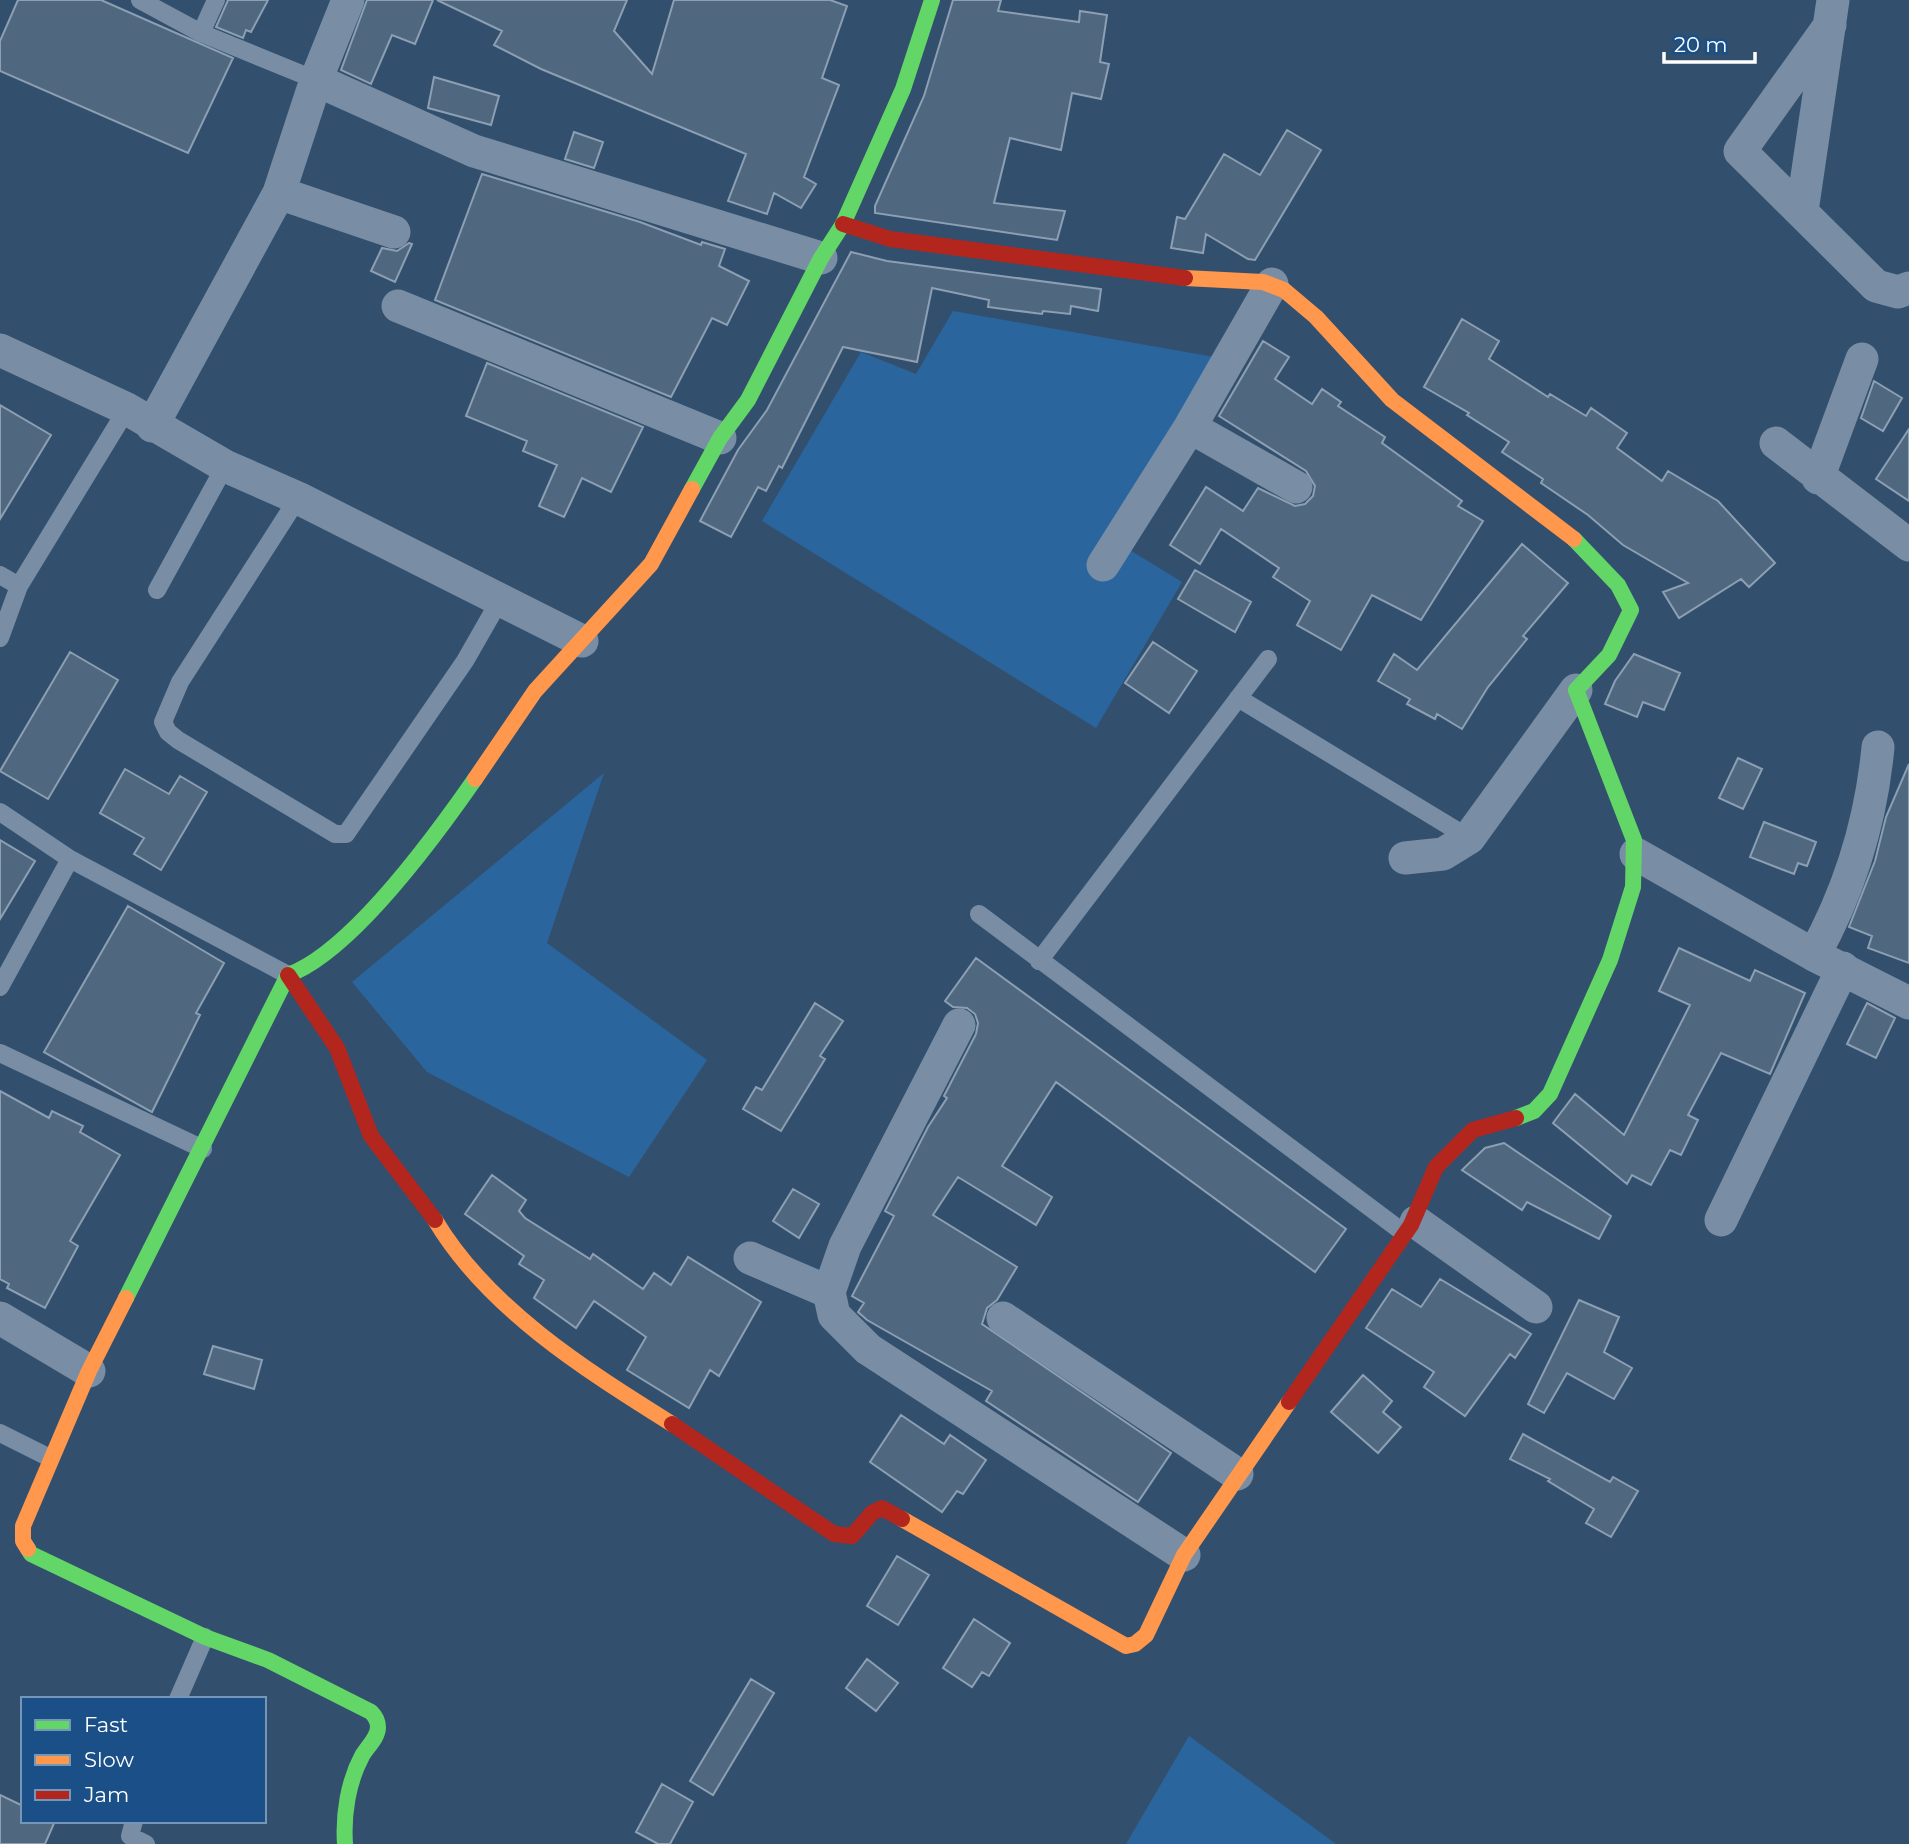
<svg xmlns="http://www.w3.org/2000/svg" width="1909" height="1844" font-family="Montserrat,sans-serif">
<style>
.green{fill:#2b659e}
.building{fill:#4f677f;stroke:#8d9fb2;stroke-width:2}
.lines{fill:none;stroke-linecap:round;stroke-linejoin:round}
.lane{stroke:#798ea4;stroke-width:18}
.street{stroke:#798ea4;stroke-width:33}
.fast{stroke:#63d668;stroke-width:16}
.slow{stroke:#ff974d;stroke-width:16}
.jam{stroke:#b3261e;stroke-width:16}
</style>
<rect width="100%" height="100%" fill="#32506e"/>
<path class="green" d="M953,311L1231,360L1115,541L1182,582L1096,728L762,521L861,352L916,374Z
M604,773L547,943L707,1060L629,1177L427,1072L352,982Z
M1189,1736L1336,1844H1126Z"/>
<path class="building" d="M18,0H101L233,58L188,153L0,71V41Z
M228,0H268L251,32L246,30L243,38L216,27Z
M367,0H433L415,44L392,35L371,84L341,70Z
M437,0H627L614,31L652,74L674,0H830L847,6L822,78L839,85L804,177L816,184L801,208L774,193L767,214L728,201L746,154L541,69L494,45L502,31Z
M953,0H1001L998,11L1079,22L1080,11L1107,15L1100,62L1109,64L1101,99L1072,93L1061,150L1010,138L994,203L1065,211L1057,240L875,213V206L924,96Z
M434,77L499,96L491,125L428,108Z
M1287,130L1321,150L1255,260L1248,259L1206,234L1203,253L1171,248L1177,217L1185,219L1224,154L1260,175Z
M574,132L603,142L594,168L565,159Z
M482,174L640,222L701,245L702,242L725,249L719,266L749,281L727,325L712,318L671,397L435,300Z
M409,243L412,244L395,282L371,271L382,248L397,251Z
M851,252L887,261L1101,289L1098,311L1071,306L1070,314L1043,311L1042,314L988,307L989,300L932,288L917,362L843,347L782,468L779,466L766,491L758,487L731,537L700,521L738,450L767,410Z
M1462,319L1499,341L1489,359L1548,397L1550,394L1586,416L1591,408L1627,433L1617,448L1662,481L1668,471L1718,501L1775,563L1749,587L1741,579L1679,618L1663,592L1688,583L1623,545L1588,515L1541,483L1543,479L1502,452L1509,442L1467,415L1469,413L1424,387Z
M1263,341L1289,357L1275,379L1312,404L1322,389L1341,402L1338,406L1385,437L1382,443L1462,501L1458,506L1483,521L1421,620L1372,595L1341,650L1297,625L1310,601L1273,577L1279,568L1221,529L1200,564L1170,545L1206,487L1243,511L1258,488L1295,506L1305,504L1313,496L1315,486L1306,471L1219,416Z
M487,363L643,427L611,492L582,478L564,517L539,506L557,465L523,451L527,441L466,416Z
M1874,381L1902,398L1883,431L1861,418Z
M0,405L51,435L0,519Z
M1909,429V501L1876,479Z
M1522,544L1568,583L1523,636L1527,639L1488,687L1462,729L1437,714L1435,719L1407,704L1410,699L1378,681L1394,654L1417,670Z
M1195,570L1251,602L1235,632L1178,599Z
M1153,642L1197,671L1169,713L1125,683Z
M70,652L118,680L48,799L0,771Z
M1634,654L1680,673L1664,710L1643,702L1637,717L1605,704L1615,681Z
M1738,758L1762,769L1743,809L1719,798Z
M1909,764V963L1868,948L1872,936L1849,927L1875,861L1886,817Z
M125,769L169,794L180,776L207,792L161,870L134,854L144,838L100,813Z
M1764,822L1816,842L1807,866L1798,863L1794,874L1750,857Z
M0,840L35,861L0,919Z
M128,906L224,963L196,1013L200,1015L152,1112L44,1052Z
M1679,948L1750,981L1755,970L1805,993L1770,1074L1721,1053L1688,1115L1698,1120L1681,1155L1670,1150L1651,1185L1632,1175L1627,1184L1553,1123L1575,1094L1624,1135L1690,1005L1659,991Z
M976,958L1346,1229L1315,1272L1056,1082L1002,1166L1052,1197L1036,1225L958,1177L933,1215L1017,1267L997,1300L987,1308L982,1324L1171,1453L1138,1502L986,1401L992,1391L867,1320L858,1312L864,1303L852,1296L894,1216L885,1211L928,1127L947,1098L944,1096L976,1034L978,1023L975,1014L967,1008L953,1007L945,1001Z
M815,1003L843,1021L820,1056L825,1059L781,1131L743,1109L756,1087L762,1090Z
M1867,1003L1895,1018L1876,1058L1847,1044Z
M0,1091L49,1118L52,1111L83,1126L80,1132L120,1155L70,1241L78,1246L45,1308L7,1288L9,1284L0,1279Z
M1504,1143L1611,1216L1599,1239L1527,1202L1522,1210L1462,1170L1485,1148Z
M492,1175L526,1200L519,1211L525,1218L590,1259L593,1254L643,1289L654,1273L671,1285L688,1257L761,1302L719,1376L710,1370L689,1408L627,1370L646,1337L594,1301L576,1328L534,1298L544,1280L519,1264L524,1256L465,1214Z
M793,1189L819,1204L799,1238L773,1221Z
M1440,1279L1531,1334L1515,1358L1510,1354L1465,1416L1424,1387L1434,1372L1366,1328L1392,1289L1421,1307Z
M1579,1300L1619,1317L1604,1352L1632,1368L1614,1399L1567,1373L1544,1413L1528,1404Z
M213,1346L262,1360L254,1389L204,1374Z
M1363,1375L1392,1401L1383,1412L1401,1427L1378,1453L1331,1412Z
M901,1415L944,1444L950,1435L986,1460L963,1494L957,1491L942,1512L870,1462Z
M1523,1434L1610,1482L1613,1477L1638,1491L1611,1537L1586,1523L1594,1509L1548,1481L1550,1479L1510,1459Z
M897,1556L929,1575L898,1625L867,1606Z
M974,1619L1010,1643L989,1676L982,1672L972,1687L943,1668Z
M867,1659L898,1683L876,1711L846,1688Z
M751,1679L774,1693L713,1795L690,1781Z
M662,1784L693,1802L670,1844H658L636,1832Z
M0,1795L23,1806V1821H55L45,1844H0Z"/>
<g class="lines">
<path class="lane" d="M140,0L201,33L316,80
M201,33L216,0
M298,498L180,682L163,722L168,732L178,740L335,834H346L465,661L501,598
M0,575L19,586
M157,590L225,466
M0,638L19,586L127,409
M1238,698L1469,838
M0,812L70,859L288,975
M979,914L1404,1233
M1039,961L1268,659
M0,987L70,859
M0,1053L203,1149
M0,1433L50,1458
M178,1699L205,1637
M134,1821L130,1836L146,1844"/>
<path class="street" d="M1830,25L1740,151L1876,286L1898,292L1909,288
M316,80L474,151L821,258
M279,193L394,232
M1802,211L1833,0
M398,306L720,438
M0,350L127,409L225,466L298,498L582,641
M152,426L279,193L316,80L348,0
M1190,427L1296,487
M1776,443L1909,545
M1818,478L1862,359
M1103,565L1190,427L1272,284
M1636,854L1814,955L1909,1003
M1405,858L1443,854L1469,838L1576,690
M1814,955C1850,890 1871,822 1878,747
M1721,1220L1843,968
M1416,1222L1536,1307
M750,1258L829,1292L834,1315L868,1349L1184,1555
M829,1292L845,1246L959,1025
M0,1318L89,1371
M1003,1318L1237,1474"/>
<path class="fast" d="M692,489L720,438L748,400L821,258L843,224L903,89L932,0
M1516,1118L1534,1111L1550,1094L1610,960L1633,887L1634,840L1576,690L1609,655L1631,610L1618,585L1574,539
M126,1298L288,975C351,952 436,835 475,779
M28,1549L31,1554L205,1637L268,1660L371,1712C375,1716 378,1721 378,1727C378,1738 367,1747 362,1756C348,1782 343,1815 345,1844"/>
<path class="slow" d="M1185,278L1263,282L1284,290L1316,317L1392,400L1574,539
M475,779L535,691L651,564L692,489
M435,1220C488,1309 586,1370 672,1424
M902,1519L1126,1646L1135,1644L1146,1635L1184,1555L1289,1402
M28,1549L23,1541V1526L89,1371L126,1298"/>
<path class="jam" d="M843,224L890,239L1185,278
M288,975L337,1048L371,1136L435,1220
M1289,1402L1411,1225L1436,1167L1473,1130L1516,1118
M672,1424L834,1534L852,1536L872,1513L882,1508L902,1519"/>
</g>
<rect x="21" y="1697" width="245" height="126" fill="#1a5087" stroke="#7696b7" stroke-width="2"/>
<rect x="35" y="1720" width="35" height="10" fill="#63d668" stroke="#7696b7" stroke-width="2"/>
<text x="84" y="1732" font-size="21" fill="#ffffff">Fast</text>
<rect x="35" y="1755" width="35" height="10" fill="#ff974d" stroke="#7696b7" stroke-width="2"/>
<text x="84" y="1767" font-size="21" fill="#ffffff">Slow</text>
<rect x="35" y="1790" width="35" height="10" fill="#b3261e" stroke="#7696b7" stroke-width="2"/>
<text x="84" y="1802" font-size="21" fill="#ffffff">Jam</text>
<path d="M1664 52v10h91v-10" fill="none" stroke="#ffffff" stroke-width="3.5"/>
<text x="1674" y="52" font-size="21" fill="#ffffff" stroke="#1a5087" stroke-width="5" paint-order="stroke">20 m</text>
</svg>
